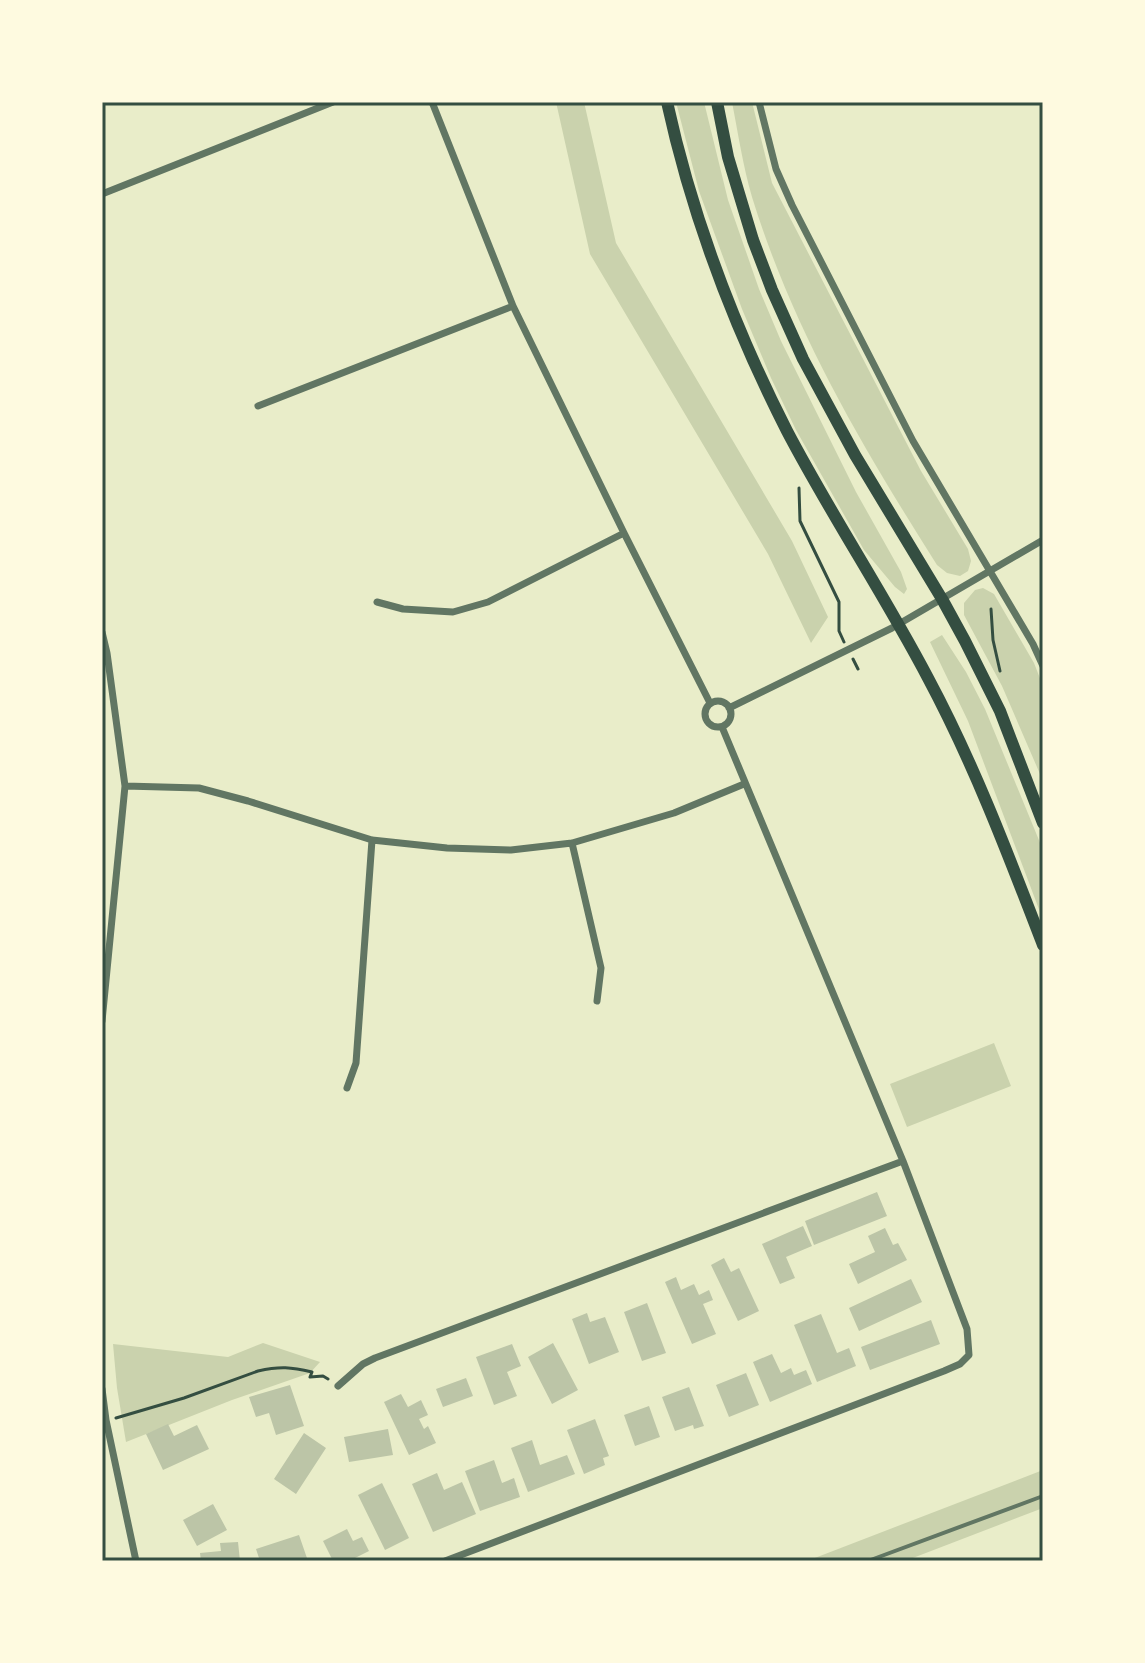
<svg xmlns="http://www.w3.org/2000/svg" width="1145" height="1663" font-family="'PT Sans Narrow',sans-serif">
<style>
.green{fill:#cad2ad}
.building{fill:#bcc5a7}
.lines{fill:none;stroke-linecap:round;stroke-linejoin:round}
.path{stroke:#344e41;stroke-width:3}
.service{stroke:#617663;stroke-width:4}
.minor{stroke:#617663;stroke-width:7}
.trunk{stroke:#344e41;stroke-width:12}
.neatline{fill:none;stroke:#344e41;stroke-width:3}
</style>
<rect width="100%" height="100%" fill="#e9edc9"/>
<path class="green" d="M556,102H584L616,243L792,541L828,617L811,643L768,554L590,254Z
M676,102H704L728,200L759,289L781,341L856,492L901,572L907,589L904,594L895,587L864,550L796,430L771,378L742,309L699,191Z
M732,102H752L772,183L921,471L968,549L971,561L968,571L960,576L947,573L937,565C863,448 793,330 752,197C743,166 738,133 732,102Z
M983,588L994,594L1034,663L1043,686V781L1002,686L964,615V603L975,590Z
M942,635L966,672L985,709L1043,850V920L968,721L930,642Z
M994,1043L1011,1086L907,1127L890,1084Z
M263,1343L320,1362L310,1373L232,1400L126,1442L117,1388L113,1344L228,1357Z
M1043,1470V1508L905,1561H807Z"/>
<path class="building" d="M877,1192L887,1216L814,1245L805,1221Z
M803,1226L812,1246L786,1257L795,1278L780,1284L762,1244Z
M885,1228L893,1245L898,1243L907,1260L858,1284L849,1264L875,1252L868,1236Z
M724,1258L731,1272L739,1268L759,1311L738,1321L711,1265Z
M676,1277L681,1290L694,1284L699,1295L709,1290L713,1300L703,1304L716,1334L692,1344L665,1282Z
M911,1279L922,1302L859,1331L849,1308Z
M647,1303L666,1353L642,1361L624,1312Z
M587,1313L590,1322L605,1317L619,1352L589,1364L572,1319Z
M821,1314L837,1353L849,1348L856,1366L817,1382L794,1325Z
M931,1320L940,1344L870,1370L861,1347Z
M553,1343L578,1390L552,1404L528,1357Z
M512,1344L521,1366L507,1372L517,1396L494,1405L476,1357Z
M772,1354L781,1373L791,1368L794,1375L806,1370L812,1384L770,1402L753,1362Z
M746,1373L759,1405L729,1417L716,1385Z
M466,1378L473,1396L443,1407L436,1389Z
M290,1385L304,1426L276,1435L269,1413L256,1417L249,1397Z
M689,1387L704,1426L694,1429L693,1425L675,1431L662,1397Z
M401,1394L408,1407L421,1400L428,1415L419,1419L424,1429L428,1426L436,1443L409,1455L384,1402Z
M649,1406L660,1437L635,1446L624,1415Z
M595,1419L609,1456L603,1458L605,1465L584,1474L567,1430Z
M168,1424L174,1436L197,1425L209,1449L163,1470L146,1434Z
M388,1429L393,1455L349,1462L344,1437Z
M304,1433L326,1448L296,1494L274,1479Z
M532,1440L540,1465L567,1455L575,1474L528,1492L511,1448Z
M494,1460L502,1483L514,1478L520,1497L480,1511L465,1471Z
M437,1473L444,1490L462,1482L476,1514L433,1532L412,1484Z
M382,1483L409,1538L385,1550L358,1495Z
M213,1504L227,1530L197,1546L183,1520Z
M347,1529L353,1541L362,1537L369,1551L349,1561H333L323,1541Z
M299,1535L308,1561H260L256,1549Z
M238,1542L240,1561H201L200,1553L221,1551L220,1543Z"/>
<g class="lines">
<path class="path" d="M799,488L800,521L839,602V631L844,642
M991,609L993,640L1000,671
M853,659L858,669
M116,1418L184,1398L258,1371C280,1366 291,1367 312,1372L310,1377L323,1376L328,1379"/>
<path class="service" d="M868,1561L1043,1496"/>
<path class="minor" d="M432,102L513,306L624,533L710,703
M759,102L776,169L792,205L913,441L1033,644L1043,666
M102,194L333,102
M258,406L513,306
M377,602L403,609L453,612L488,602L624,533
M102,632L107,653L125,786L102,1021
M705 714a13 13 0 1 1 26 0a13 13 0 1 1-26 0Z
M729,708L892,628L1043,540
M125,786L199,788L248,801L372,840L447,848L511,850L572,843L674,813L744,784
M572,843L601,968L597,1001
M347,1088L356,1063L372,840
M338,1386L363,1364L375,1358L903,1161
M102,1389L106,1420L136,1561
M445,1561L944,1371L960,1364L969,1355L967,1329L903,1161L722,727"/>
<path class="trunk" d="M667,102C692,216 734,327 787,431C831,515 884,594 928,678C974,764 1008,854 1043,945
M717,102L728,157L753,240L772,290L803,359L855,455L942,599L965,641L1000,711L1043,823"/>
</g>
<rect width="1145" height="1663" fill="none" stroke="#fefae0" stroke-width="208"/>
<rect x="104" y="104" width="937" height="1455" class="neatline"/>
</svg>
